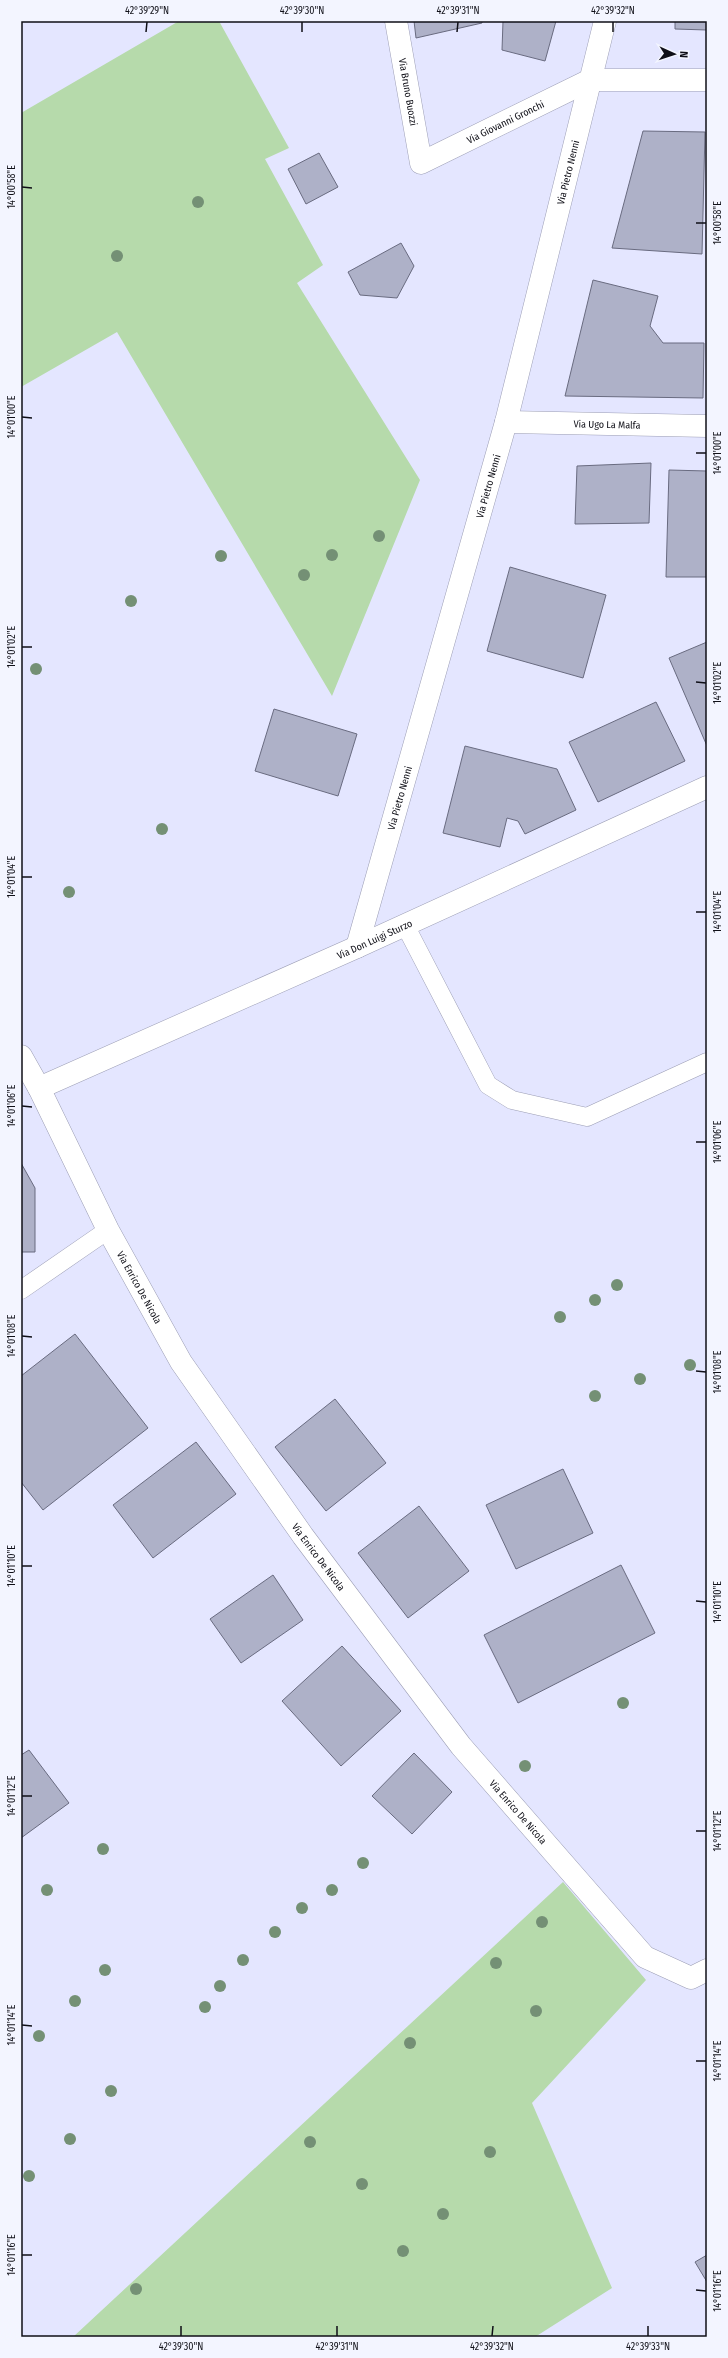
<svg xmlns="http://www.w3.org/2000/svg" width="728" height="2358" font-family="'Fira Sans Condensed',sans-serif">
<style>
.green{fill:#b6daab}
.building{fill:#aeb1c8;stroke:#696b80}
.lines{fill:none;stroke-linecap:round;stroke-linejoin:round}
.lane-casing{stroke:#9c9eb5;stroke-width:19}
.street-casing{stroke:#9c9eb5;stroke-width:23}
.lane{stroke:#fff;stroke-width:18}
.street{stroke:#fff;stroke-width:22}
.tree{fill:#749075}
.ticks{fill:none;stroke:#0f0f17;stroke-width:1.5}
.labels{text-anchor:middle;stroke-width:4;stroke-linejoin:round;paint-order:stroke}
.street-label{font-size:10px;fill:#0f0f17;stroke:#f3f5ff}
.neatline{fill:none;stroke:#0f0f17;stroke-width:1.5}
.ticks-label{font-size:10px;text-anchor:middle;fill:#0f0f17}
</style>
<rect width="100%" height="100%" fill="#e4e6ff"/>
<path class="green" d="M179,21H219L289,148L265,159L323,265L297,283L420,480L332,696L117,332L21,387V113Z
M563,1882L646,1980L532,2103L612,2288L535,2337H73Z"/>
<path class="building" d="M414,21H482V23L416,38Z
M503,21H556L545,61L502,50Z
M675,21H707V30L675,29Z
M643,131L705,132L702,254L612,248Z
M319,153L338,187L306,204L288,169Z
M401,243L414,266L397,298L360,295L348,272Z
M593,280L658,296L650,326L663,343H704L703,398L565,396Z
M651,463L649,523L575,524L577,466Z
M669,470L707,471V577H666Z
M510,567L606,595L583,678L487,651Z
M707,642V746L669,658Z
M656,702L685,761L598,802L569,742Z
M274,709L357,734L338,796L255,771Z
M465,746L557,769L576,810L525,834L518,821L507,818L500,847L443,833Z
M21,1163L35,1188V1252H21Z
M75,1334L148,1428L43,1510L21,1482V1376Z
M335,1399L386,1463L326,1511L275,1447Z
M196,1442L236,1494L153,1558L113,1505Z
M563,1469L593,1533L516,1569L486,1505Z
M419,1506L469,1571L408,1618L358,1553Z
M621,1565L655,1633L518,1703L484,1635Z
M273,1575L303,1620L241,1663L210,1619Z
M342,1646L401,1711L341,1766L282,1701Z
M29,1750L69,1803L21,1838V1755Z
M414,1753L452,1792L412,1834L372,1796Z
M707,2255V2282L695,2262Z"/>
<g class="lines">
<defs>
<path id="lane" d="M405,925L488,1085L512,1100L587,1117L707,1062
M21,1290L108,1230"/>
<g id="street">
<path id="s1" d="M396,21L421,163L590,80H707"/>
<path id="s2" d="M506,422L707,426"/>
<path id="s3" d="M357,947L506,422L605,21"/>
<path id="s4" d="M21,1056L39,1088L108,1230L181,1362L303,1536L461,1746L645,1957L691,1978L707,1970"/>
<path id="s5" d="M39,1088L357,947L707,787"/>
</g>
</defs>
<use href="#lane" class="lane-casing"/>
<use href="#street" class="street-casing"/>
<use href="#lane" class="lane"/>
<use href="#street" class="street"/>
</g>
<g class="tree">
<circle cx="198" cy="202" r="6"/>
<circle cx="117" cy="256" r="6"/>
<circle cx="379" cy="536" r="6"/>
<circle cx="332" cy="555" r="6"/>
<circle cx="221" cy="556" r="6"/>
<circle cx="304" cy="575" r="6"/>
<circle cx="131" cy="601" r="6"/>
<circle cx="36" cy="669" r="6"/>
<circle cx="162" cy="829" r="6"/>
<circle cx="69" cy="892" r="6"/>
<circle cx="617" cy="1285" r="6"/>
<circle cx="595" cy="1300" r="6"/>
<circle cx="560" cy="1317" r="6"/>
<circle cx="690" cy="1365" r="6"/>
<circle cx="640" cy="1379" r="6"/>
<circle cx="595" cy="1396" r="6"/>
<circle cx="623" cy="1703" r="6"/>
<circle cx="525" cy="1766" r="6"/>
<circle cx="103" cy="1849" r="6"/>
<circle cx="363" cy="1863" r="6"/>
<circle cx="47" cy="1890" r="6"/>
<circle cx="332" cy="1890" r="6"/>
<circle cx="302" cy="1908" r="6"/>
<circle cx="542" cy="1922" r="6"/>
<circle cx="275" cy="1932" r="6"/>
<circle cx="243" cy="1960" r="6"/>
<circle cx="496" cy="1963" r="6"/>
<circle cx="105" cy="1970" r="6"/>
<circle cx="220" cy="1986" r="6"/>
<circle cx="75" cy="2001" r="6"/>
<circle cx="205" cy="2007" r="6"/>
<circle cx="536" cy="2011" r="6"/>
<circle cx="39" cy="2036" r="6"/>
<circle cx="410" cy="2043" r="6"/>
<circle cx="111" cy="2091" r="6"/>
<circle cx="70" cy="2139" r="6"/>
<circle cx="310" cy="2142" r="6"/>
<circle cx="490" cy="2152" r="6"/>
<circle cx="29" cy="2176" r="6"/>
<circle cx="362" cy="2184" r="6"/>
<circle cx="443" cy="2214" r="6"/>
<circle cx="403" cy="2251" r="6"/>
<circle cx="136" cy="2289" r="6"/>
</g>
<path class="ticks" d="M146,32L147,22M302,32V22M457,32L458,22M613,32V22M22,187L32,188M696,223H706M22,417L32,418M696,453H706M22,647H32M696,682L706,683M22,877H32M696,912H706M22,1106L32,1107M696,1142H706M22,1336L32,1337M696,1371L706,1372M22,1566H32M696,1601L706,1602M22,1796H32M696,1831H706M22,2025L32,2026M696,2061H706M22,2255H32M696,2290L706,2291M181,2336V2326M337,2336V2326M492,2336L493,2326M648,2336V2326"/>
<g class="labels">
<g class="street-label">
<text dy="4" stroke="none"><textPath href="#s1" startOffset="72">Via Bruno Buozzi</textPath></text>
<text dy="4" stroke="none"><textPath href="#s1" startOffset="238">Via Giovanni Gronchi</textPath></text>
<text dy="4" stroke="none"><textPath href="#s3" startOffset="803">Via Pietro Nenni</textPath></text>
<text dy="4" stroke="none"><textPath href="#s2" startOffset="101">Via Ugo La Malfa</textPath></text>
<text dy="4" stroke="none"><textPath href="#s3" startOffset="479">Via Pietro Nenni</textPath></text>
<text dy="4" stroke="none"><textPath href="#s3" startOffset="155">Via Pietro Nenni</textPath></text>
<text dy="4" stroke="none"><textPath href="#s5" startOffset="367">Via Don Luigi Sturzo</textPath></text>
<text dy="4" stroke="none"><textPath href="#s4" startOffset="260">Via Enrico De Nicola</textPath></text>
<text dy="4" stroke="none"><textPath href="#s4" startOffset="584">Via Enrico De Nicola</textPath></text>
<text dy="4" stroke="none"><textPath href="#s4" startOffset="908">Via Enrico De Nicola</textPath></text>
</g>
</g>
<rect width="728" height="2358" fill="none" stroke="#f3f5ff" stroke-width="44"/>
<g transform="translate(674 54) rotate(93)" stroke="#f3f5ff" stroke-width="3" paint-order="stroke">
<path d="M0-3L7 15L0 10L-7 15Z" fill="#0f0f17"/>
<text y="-6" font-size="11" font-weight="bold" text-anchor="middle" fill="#0f0f17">N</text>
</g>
<rect x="22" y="22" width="684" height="2314" class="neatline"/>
<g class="ticks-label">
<text x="147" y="14">42°39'29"N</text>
<text x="302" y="14">42°39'30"N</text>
<text x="458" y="14">42°39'31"N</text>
<text x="613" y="14">42°39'32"N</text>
<text transform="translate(11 187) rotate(-90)" y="4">14°00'58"E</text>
<text transform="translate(717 223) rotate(-90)" y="4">14°00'58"E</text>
<text transform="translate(11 417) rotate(-90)" y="4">14°01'00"E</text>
<text transform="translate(717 453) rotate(-90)" y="4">14°01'00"E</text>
<text transform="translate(11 647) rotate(-90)" y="4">14°01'02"E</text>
<text transform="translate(717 683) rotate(-90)" y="4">14°01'02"E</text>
<text transform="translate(11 877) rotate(-90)" y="4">14°01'04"E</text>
<text transform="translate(717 912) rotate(-90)" y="4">14°01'04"E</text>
<text transform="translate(11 1106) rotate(-90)" y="4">14°01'06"E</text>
<text transform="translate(717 1142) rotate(-90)" y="4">14°01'06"E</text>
<text transform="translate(11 1336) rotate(-90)" y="4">14°01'08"E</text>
<text transform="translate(717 1372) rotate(-90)" y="4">14°01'08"E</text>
<text transform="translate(11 1566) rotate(-90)" y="4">14°01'10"E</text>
<text transform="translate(717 1602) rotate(-90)" y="4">14°01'10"E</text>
<text transform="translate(11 1796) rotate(-90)" y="4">14°01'12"E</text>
<text transform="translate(717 1831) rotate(-90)" y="4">14°01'12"E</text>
<text transform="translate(11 2025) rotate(-90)" y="4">14°01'14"E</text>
<text transform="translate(717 2061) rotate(-90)" y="4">14°01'14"E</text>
<text transform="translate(11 2255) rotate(-90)" y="4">14°01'16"E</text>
<text transform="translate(717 2291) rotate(-90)" y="4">14°01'16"E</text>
<text x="181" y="2350">42°39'30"N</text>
<text x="337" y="2350">42°39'31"N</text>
<text x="492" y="2350">42°39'32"N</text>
<text x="648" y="2350">42°39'33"N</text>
</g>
</svg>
